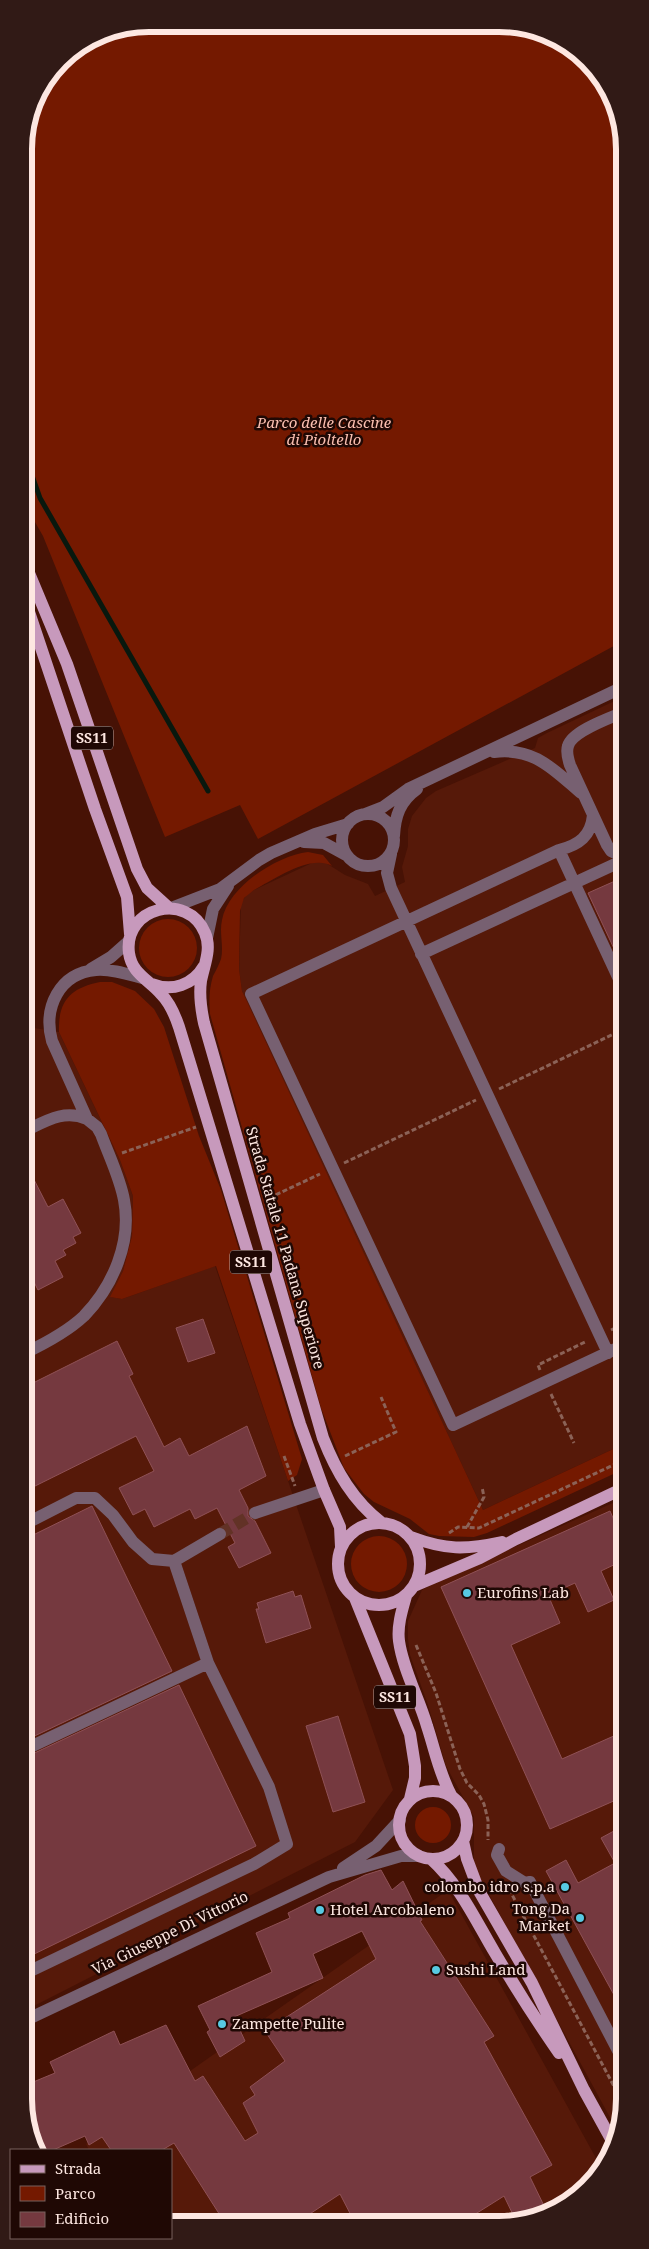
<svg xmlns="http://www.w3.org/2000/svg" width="649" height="2249" font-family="'Noto Serif',serif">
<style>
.built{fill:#561909}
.green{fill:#741900}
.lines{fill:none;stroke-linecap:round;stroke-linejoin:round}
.stream{stroke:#08180e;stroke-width:5}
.building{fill:#75393f;stroke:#8f5156}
.minor-tunnel{stroke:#623226;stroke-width:12;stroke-dasharray:12 6;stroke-linecap:butt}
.path{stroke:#8b6257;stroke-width:3;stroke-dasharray:5 2.5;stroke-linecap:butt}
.minor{stroke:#776071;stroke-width:12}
.major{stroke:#c799bc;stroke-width:12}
.poi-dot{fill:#57c9e2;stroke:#1f0804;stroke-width:2}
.labels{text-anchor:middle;stroke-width:5;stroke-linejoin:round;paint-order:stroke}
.shield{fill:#1f0804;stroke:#baa49f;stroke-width:1}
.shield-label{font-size:14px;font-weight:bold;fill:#fde7e1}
.park-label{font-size:15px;font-style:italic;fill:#fabeaf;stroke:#1f0804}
.street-label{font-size:15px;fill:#fde7e1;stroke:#1f0804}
.poi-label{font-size:15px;fill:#fde7e1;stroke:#1f0804;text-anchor:start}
.rim{fill:none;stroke:#fde7e1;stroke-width:6}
</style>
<rect width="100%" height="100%" fill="#471205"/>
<path class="built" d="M623,697L624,1444L483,1510L246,1002L242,991L239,969L241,903L247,894L254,890L314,862L326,863L345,875L368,884L375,896L405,882L402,867L408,846V829L412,816L426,798L436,791L535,748L538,738L547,733Z
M25,1020L28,1027L59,1032L120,1160L133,1196L132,1236L123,1271L111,1297L122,1299L215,1266L393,1790L355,1842L26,2010Z
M624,1498L625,2108L619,2134L474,1867V1817L446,1766L428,1705L410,1655L408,1639V1621L422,1590L443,1579Z
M448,1890L602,2169L594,2183L562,2209L524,2223H171V2150H89L86,2144Z"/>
<path class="green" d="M149,24L524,26L589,61L623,125V641L258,839L240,805L165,837L43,536L24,503V141L37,94L61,60L102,33Z
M308,852L323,855L332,866C310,854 275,879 254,890L244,898L240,911L239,969L242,991L483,1510L624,1444V1469L487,1533L474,1537L439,1536L429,1534L410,1519L374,1502L364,1494L344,1468L321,1408L210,1014C209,1001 209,989 213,976C216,970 219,965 221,959C224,946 219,933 222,920C228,887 276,856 308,852Z
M139 948a29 29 0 1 1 58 0a29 29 0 1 1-58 0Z
M100,982H112L135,991L154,1009L164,1027L199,1136L221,1190L302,1459L297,1475L288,1481L216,1266L122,1299L110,1297L123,1271L132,1236L133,1196L120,1160L59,1032C58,1000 71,988 100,982Z
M351 1564a28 28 0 1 1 56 0a28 28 0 1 1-56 0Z
M415 1825a18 18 0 1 1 36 0a18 18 0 1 1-36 0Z"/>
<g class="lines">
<path class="stream" d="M24,453L40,498L208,791"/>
</g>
<path class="building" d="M624,877V970L588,893Z
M25,1162L48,1207L63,1199L81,1233L73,1237L76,1243L63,1250L66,1255L55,1261L63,1277L38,1290L25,1264Z
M203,1319L215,1353L188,1362L176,1328Z
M117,1341L133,1374L129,1376L164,1447L180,1438L189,1456L247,1426L266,1476L239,1490L248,1508V1516L255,1521L271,1553L239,1568L228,1547L235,1543L217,1508L195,1519L190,1509L154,1527L145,1509L133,1515L119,1488L154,1471L136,1436L25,1491V1387Z
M92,1506L172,1671L26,1740L25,1539Z
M610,1511L624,1543V1560L601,1571L614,1600L588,1612L575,1583L548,1595L560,1623L511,1645L562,1759L625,1731V1796L550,1829L441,1587Z
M293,1591L295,1597L301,1595L311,1628L266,1643L256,1609H259L257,1603Z
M179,1685L256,1846L26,1958V1757Z
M338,1716L365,1802L333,1812L306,1726Z
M625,1825V2015L546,1871L566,1860L578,1883L615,1863L601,1838Z
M381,1870L392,1890L403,1881L422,1920L420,1921L494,2036L484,2042L552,2165L530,2177L548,2214L524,2223H517L504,2196L469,2218L471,2223H355L340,2194L296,2223H225L174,2143L162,2150H111L102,2137L89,2145L85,2136L53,2150H40L26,2124V2085L55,2073L50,2062L114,2031L120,2045L166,2025L195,2081L203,2076L245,2141L258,2133L243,2103L255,2095L250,2087L285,2061L265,2031L376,1959L362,1931L313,1954L323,1978L234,2017L245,2041L220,2057L207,2032L210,2030L198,2006L272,1972L256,1933L290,1918L288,1913L365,1875Z"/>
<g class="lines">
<path class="minor-tunnel" d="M220,1534L255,1513"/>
<path class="path" d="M499,1089L624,1029
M122,1153L196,1127
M344,1163L476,1100
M269,1198L320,1174
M611,1330L624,1324
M540,1370L538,1365L587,1341
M551,1394L574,1443
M284,1456L295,1486
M345,1456L396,1432L381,1397
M467,1527L484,1497L482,1487
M449,1533L458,1527L479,1528L624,1460
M416,1645L436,1693L460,1769L467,1783L479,1795L484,1804L488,1820V1840
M509,1889L625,2107"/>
<path class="minor" d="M624,712C610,718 572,731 568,746C566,752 568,759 570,765L607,845L611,851L624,857
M494,752C534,747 553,769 581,793
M342 840a26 26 0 1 1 52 0a26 26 0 1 1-52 0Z
M365,814L383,807L408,789L623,687
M593,815C591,836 579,845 559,850L251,994L453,1425L624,1345
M394,836C395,816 400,801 417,789
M304,842L324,843L346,855
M559,850L624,990
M391,854L387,873L391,888L608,1353
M171,908L220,889L259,860L271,853L315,834L348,824
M207,938L213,909L228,886
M421,954L624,860
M91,969L111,957L129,941
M25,1131C46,1121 64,1109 87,1119
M25,1353C46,1343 67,1332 84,1316C113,1286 132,1242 124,1200C120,1178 109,1156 101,1134L97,1127L87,1119L52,1041C43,1008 59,973 96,970C112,969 127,974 142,978
M255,1513L324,1490
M25,1524L76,1498H95L113,1515L133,1542L152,1559L174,1561L220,1534
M174,1561L208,1663
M26,1749L208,1663L269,1787L287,1844L254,1864L26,1973
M499,1849L497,1855L506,1871L525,1883L530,1882L625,2064
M343,1868L376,1846L400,1820
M26,2020L329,1877L401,1856H419"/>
<path class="major" d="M24,561L67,664L137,869L147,888L169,908
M24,597L95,809L127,897L130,934
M152,984C172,992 193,985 204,966
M338 1564a41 41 0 1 1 82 0a41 41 0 1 1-82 0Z
M411,1537C446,1550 465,1550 502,1542
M341,1547L340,1527L324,1490L300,1424L179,1027C175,1015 170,1003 161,994C148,979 132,974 129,953C123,907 188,891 205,933C212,949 204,965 201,981C199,995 201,1009 204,1023L323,1438C336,1471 353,1501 382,1523
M414,1586L480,1558L516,1539L624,1488
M406,1596C402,1610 397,1626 399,1641C403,1670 419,1698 427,1726C435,1750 439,1773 451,1795
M355,1598L410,1734L415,1766V1778L410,1799
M399 1825a34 34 0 1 1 68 0a34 34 0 1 1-68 0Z
M463,1841L467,1859L479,1891L532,1983L584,2090L616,2148
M431,1859C459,1884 476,1921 495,1953C515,1987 536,2020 559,2053"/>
</g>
<g class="poi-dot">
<circle cx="467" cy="1593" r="5"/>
<circle cx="565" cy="1887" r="5"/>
<circle cx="320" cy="1910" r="5"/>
<circle cx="580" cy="1918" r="5"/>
<circle cx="436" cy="1970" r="5"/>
<circle cx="222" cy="2024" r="5"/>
</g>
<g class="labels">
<g class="shield">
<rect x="71" y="726.5" width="42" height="23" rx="4"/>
<rect x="230" y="1250.5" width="42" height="23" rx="4"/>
<rect x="374" y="1685.5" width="42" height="23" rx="4"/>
</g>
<g class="shield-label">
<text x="92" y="743">SS11</text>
<text x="251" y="1267">SS11</text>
<text x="395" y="1702">SS11</text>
</g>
<g class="park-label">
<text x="324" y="428">Parco delle Cascine<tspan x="324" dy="17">di Pioltello</tspan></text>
</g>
<g class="street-label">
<text transform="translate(285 1248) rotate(74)" y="5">Strada Statale 11 Padana Superiore</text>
<text transform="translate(170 1933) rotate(-26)" y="5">Via Giuseppe Di Vittorio</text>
</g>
<g class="poi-label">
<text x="477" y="1598">Eurofins Lab</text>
<text x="555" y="1892" text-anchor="end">colombo idro s.p.a</text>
<text x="570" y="1914" text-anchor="end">Tong Da<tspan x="570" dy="17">Market</tspan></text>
<text x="330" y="1915">Hotel Arcobaleno</text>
<text x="446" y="1975">Sushi Land</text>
<text x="232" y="2029">Zampette Pulite</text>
</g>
</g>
<path d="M0 0H649V2249H0ZM149 32H499A117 117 0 0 1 616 149V2099A117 117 0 0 1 499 2216H149A117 117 0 0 1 32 2099V149A117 117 0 0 1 149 32Z" fill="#311a16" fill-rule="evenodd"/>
<path class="rim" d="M149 32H499A117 117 0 0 1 616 149V2099A117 117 0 0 1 499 2216H149A117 117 0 0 1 32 2099V149A117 117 0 0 1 149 32Z"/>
<rect x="10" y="2149" width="162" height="90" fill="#1f0804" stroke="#78615c"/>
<rect x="20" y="2165" width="25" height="8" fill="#c799bc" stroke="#78615c"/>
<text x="55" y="2174" font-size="15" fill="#fde7e1">Strada</text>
<rect x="20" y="2186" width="25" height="15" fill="#741900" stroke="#78615c"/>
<text x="55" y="2199" font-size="15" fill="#fde7e1">Parco</text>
<rect x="20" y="2212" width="25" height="15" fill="#75393f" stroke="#78615c"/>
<text x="55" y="2224" font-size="15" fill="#fde7e1">Edificio</text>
</svg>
